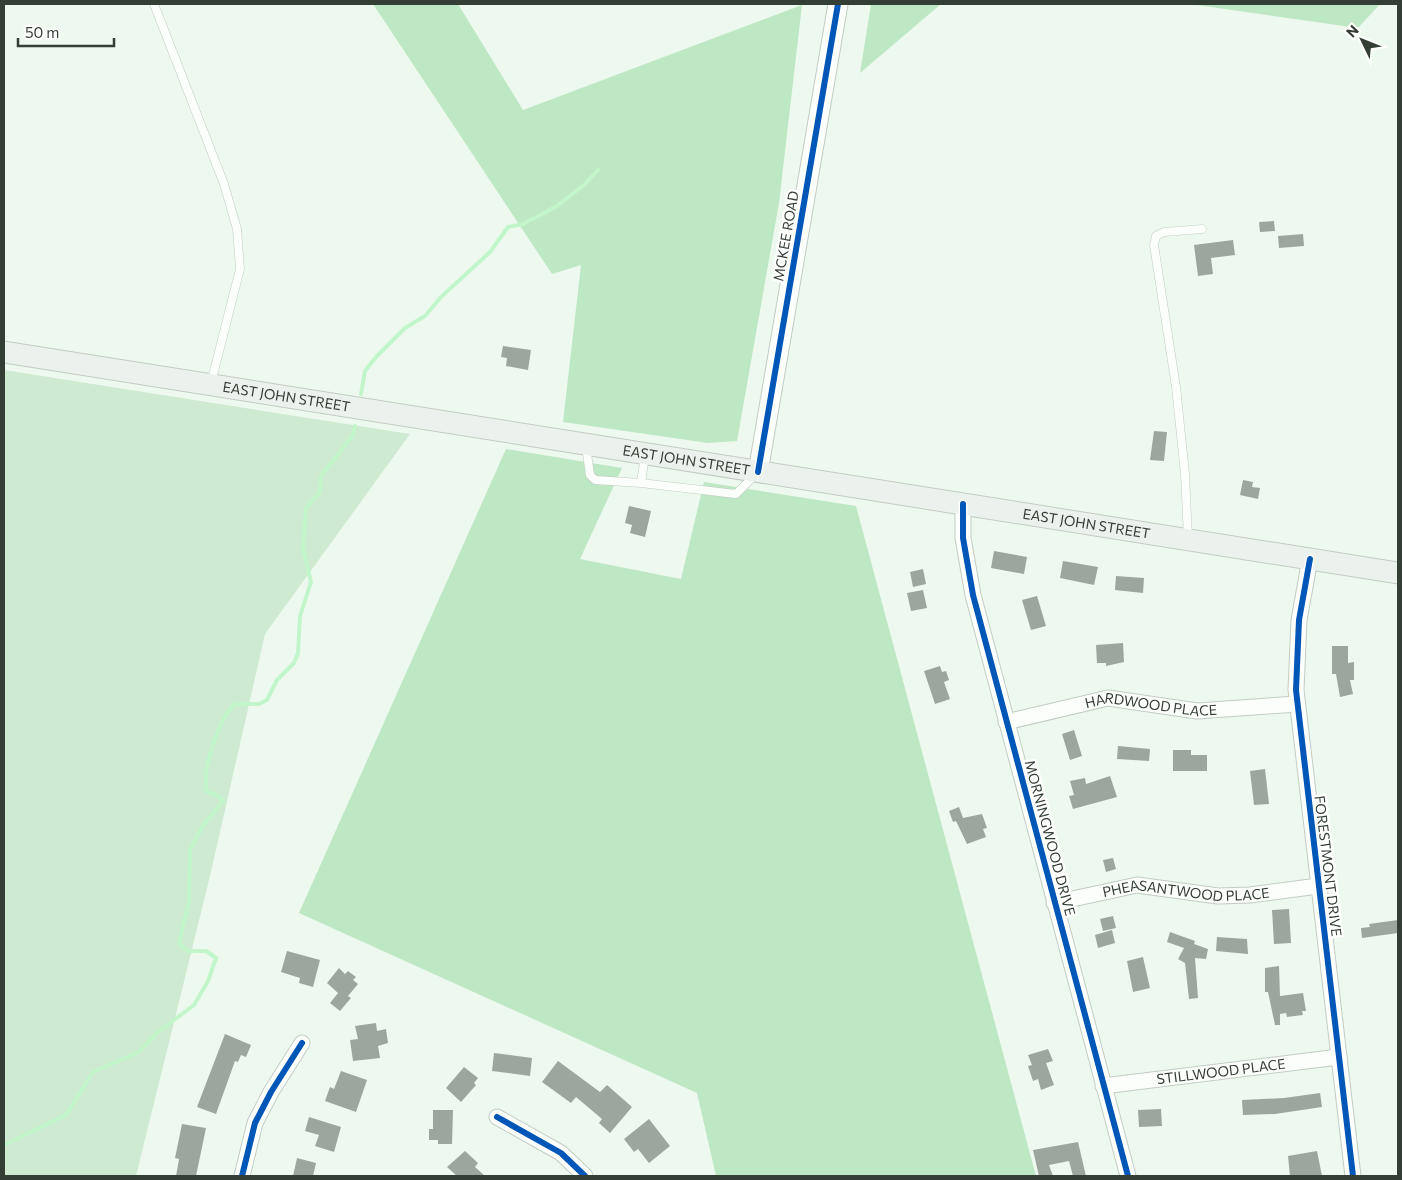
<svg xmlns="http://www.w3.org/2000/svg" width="1402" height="1180" font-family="Commissioner,sans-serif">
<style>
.green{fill:#ceead1}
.forest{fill:#bee7c4}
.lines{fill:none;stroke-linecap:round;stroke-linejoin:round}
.stream{stroke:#c2f6ca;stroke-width:4}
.building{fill:#9ca69d}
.service-casing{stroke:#c2ccc3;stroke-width:9}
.minor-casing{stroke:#c2ccc3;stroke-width:17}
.tertiary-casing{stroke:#c2ccc3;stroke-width:21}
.secondary-casing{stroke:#c2ccc3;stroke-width:23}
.service{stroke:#fcfefc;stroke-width:8}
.minor{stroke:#fcfefc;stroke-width:15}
.tertiary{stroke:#fcfefc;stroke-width:19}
.secondary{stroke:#ebf1ed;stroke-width:21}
.cycleway-casing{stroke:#fff;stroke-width:9}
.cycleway{stroke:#0057b8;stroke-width:6}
.labels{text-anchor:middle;stroke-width:5;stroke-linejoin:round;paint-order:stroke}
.street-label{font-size:14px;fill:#333f35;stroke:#fff}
</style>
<rect width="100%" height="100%" fill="#edf9ee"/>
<path class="green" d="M4,370L410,434L265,634L210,876L136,1176H4Z"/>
<path class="forest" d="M373,4H458L523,110L802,5L779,203L737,441L708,443L563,422L581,265L552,274Z
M871,4H941L860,73Z
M1190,4H1380L1358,28Z
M506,449L622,468L580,559L681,579L704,482L856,506L1036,1176H716L697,1093L299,913Z"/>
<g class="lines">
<path class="stream" d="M361,394L365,371L376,357L405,328L425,316L441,297L490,252L508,227L523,224L557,206L584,185L598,170
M4,1145L66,1115L93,1072L139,1052L158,1032L194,1005L208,981L216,958L206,951H188L179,943L189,901L190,850L202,827L223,801L217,795L207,792C201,771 219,718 235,704H259L267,700L277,680L294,663L298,653L300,616L311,582L303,548L306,508L320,492L321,476L353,435L355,426"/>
</g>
<path class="building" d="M1274,221L1275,231L1260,232L1259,222Z
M1303,234L1304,246L1279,248L1278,236Z
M1233,240L1235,255L1211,258L1213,274L1198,276L1194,245Z
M503,346L531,350L528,370L506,366L507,358L501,357Z
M1154,431L1167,432L1164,461L1150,460Z
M1243,480L1253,482L1252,487L1260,488L1258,499L1240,495Z
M629,506L651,511L645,537L630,533L632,525L625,523Z
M994,551L1027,557L1024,574L991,568Z
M1063,561L1098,567L1094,585L1060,578Z
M923,569L926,584L913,587L910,572Z
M1116,576L1144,578L1143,593L1115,590Z
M923,590L927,608L911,611L907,593Z
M1037,596L1046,626L1031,630L1022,600Z
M1123,643L1124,662L1106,666V663H1097L1096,645Z
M1332,646H1348V663L1354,662V680H1350L1353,694L1340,697L1336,674H1332Z
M940,666L942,672L946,671L949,680L944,682L950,699L935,704L924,671Z
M1074,730L1082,756L1070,760L1062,734Z
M1118,746L1150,749L1149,761L1117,759Z
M1173,750H1191V755H1207V771H1173Z
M1265,769L1269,804L1254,805L1250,771Z
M1110,776L1117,797L1073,809L1069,796L1074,795L1070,781L1085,778L1086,784Z
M959,807L963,818L982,814L987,828L983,829L986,837L967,844L956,821L953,822L949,811Z
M1113,858L1116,869L1106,872L1103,860Z
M1289,909L1291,943L1274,944L1272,910Z
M1113,916L1116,928L1103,931L1100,919Z
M1398,920V933L1362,938L1361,928L1370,927L1369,924Z
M1112,930L1115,943L1098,948L1095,935Z
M1170,932L1195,941L1194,944L1208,949L1206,959L1195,958L1198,998L1189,999L1185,963L1178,959L1184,948L1167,942Z
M1217,937L1247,939L1248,954L1216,951Z
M287,951L320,960L313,987L299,983L300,978L281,972Z
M1143,957L1150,988L1133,992L1127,961Z
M1279,966L1280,996L1303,993L1306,1011H1302L1303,1015L1287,1017L1286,1013L1280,1014V1025H1275L1268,992H1265V968Z
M339,968L345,974L348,971L356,977L353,980L358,984L348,996L351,998L340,1011L330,1003L338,993L327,983Z
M376,1023L377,1031L386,1029L388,1043L378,1046L380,1058L353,1061L350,1040L358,1039L355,1026Z
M225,1034L251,1045L246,1057L241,1055L238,1062L235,1061L216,1114L197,1107Z
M1048,1049L1053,1061L1046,1063L1054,1085L1041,1090L1038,1079L1033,1081L1028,1066L1032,1065L1028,1055Z
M494,1053L532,1058L530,1076L492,1071Z
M558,1061L600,1092L607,1085L632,1107L610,1133L599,1123L602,1119L576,1097L571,1103L542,1082Z
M464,1067L478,1078L474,1083L476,1085L461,1102L446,1088Z
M341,1071L367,1080L356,1112L325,1101L330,1087L334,1089Z
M1320,1093L1322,1107L1275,1114L1243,1115L1242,1100L1284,1098Z
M1161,1109L1162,1126L1139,1127L1138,1110Z
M433,1110H453L452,1144H438V1140H429V1129H433Z
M309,1117L341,1127L334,1152L315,1146L319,1135L305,1131Z
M649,1119L670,1146L649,1163L638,1149L634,1152L624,1139Z
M182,1124L206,1128L196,1176H176L179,1159L175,1158Z
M1078,1142L1086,1176H1073L1069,1161L1049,1165L1053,1176H1039L1033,1150Z
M465,1151L478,1163L475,1167L485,1176H457L447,1167Z
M1317,1151L1322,1176H1290L1288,1156Z
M297,1158L316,1163L313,1176H293Z"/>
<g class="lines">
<defs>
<path id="service" d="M154,4L224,184L237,229L240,269L211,383
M586,446L590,475L595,480L641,483
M645,455L641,483L736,494L756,474
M1188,538L1185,474L1176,387L1154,245L1156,236L1164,232L1202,229"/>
<g id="minor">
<path d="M963,504V538L973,595L1128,1176"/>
<path d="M1310,559L1299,620L1296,690L1353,1176"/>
<path id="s1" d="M1006,722L1108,698L1197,711L1297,704"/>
<path id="s2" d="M1054,903L1137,885L1218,896L1250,895L1318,886"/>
<path id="s3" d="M1103,1086L1339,1057"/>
<path d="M497,1117L561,1153L585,1176"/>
<path d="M242,1176L255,1123L271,1092L302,1043"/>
</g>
<path id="tertiary" d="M758,472L838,4"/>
<g id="secondary">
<path id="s4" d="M4,352L1398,573"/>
</g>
</defs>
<use href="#service" class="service-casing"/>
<use href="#minor" class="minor-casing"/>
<use href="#tertiary" class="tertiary-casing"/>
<use href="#secondary" class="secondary-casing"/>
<use href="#service" class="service"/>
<use href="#minor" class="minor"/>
<use href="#tertiary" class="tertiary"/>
<use href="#secondary" class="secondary"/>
<defs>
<path id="cycleway" d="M758,472L838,4
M963,504V538L973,595L1128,1176
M1310,559L1299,620L1296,690L1353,1176
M497,1117L561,1153L585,1176
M242,1176L255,1123L271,1092L302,1043"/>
</defs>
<use href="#cycleway" class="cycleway-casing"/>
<use href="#cycleway" class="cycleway"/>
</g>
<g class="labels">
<g class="street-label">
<text transform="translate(786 236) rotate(-80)" y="5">MCKEE ROAD</text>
<text dy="5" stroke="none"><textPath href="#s4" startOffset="286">EAST JOHN STREET</textPath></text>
<text dy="5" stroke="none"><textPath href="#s4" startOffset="691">EAST JOHN STREET</textPath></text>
<text dy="5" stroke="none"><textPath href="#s4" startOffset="1096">EAST JOHN STREET</textPath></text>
<text dy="5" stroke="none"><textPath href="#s1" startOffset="148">HARDWOOD PLACE</textPath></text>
<text transform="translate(1050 838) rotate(75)" y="5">MORNINGWOOD DRIVE</text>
<text transform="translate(1328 866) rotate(83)" y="5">FORESTMONT DRIVE</text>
<text dy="5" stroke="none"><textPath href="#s2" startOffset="134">PHEASANTWOOD PLACE</textPath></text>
<text dy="5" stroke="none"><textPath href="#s3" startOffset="119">STILLWOOD PLACE</textPath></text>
</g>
</g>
<rect width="1402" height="1180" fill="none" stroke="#333f35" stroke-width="10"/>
<g transform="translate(1362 40) rotate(313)" stroke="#ffffff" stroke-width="4" paint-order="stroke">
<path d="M0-4L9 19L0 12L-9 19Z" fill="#333f35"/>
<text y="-8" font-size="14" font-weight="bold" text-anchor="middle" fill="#333f35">N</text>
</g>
<path d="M18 38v8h96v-8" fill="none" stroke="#333f35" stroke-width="2.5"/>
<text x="25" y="38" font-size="15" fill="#333f35" stroke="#ffffff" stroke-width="4" paint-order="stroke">50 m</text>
</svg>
